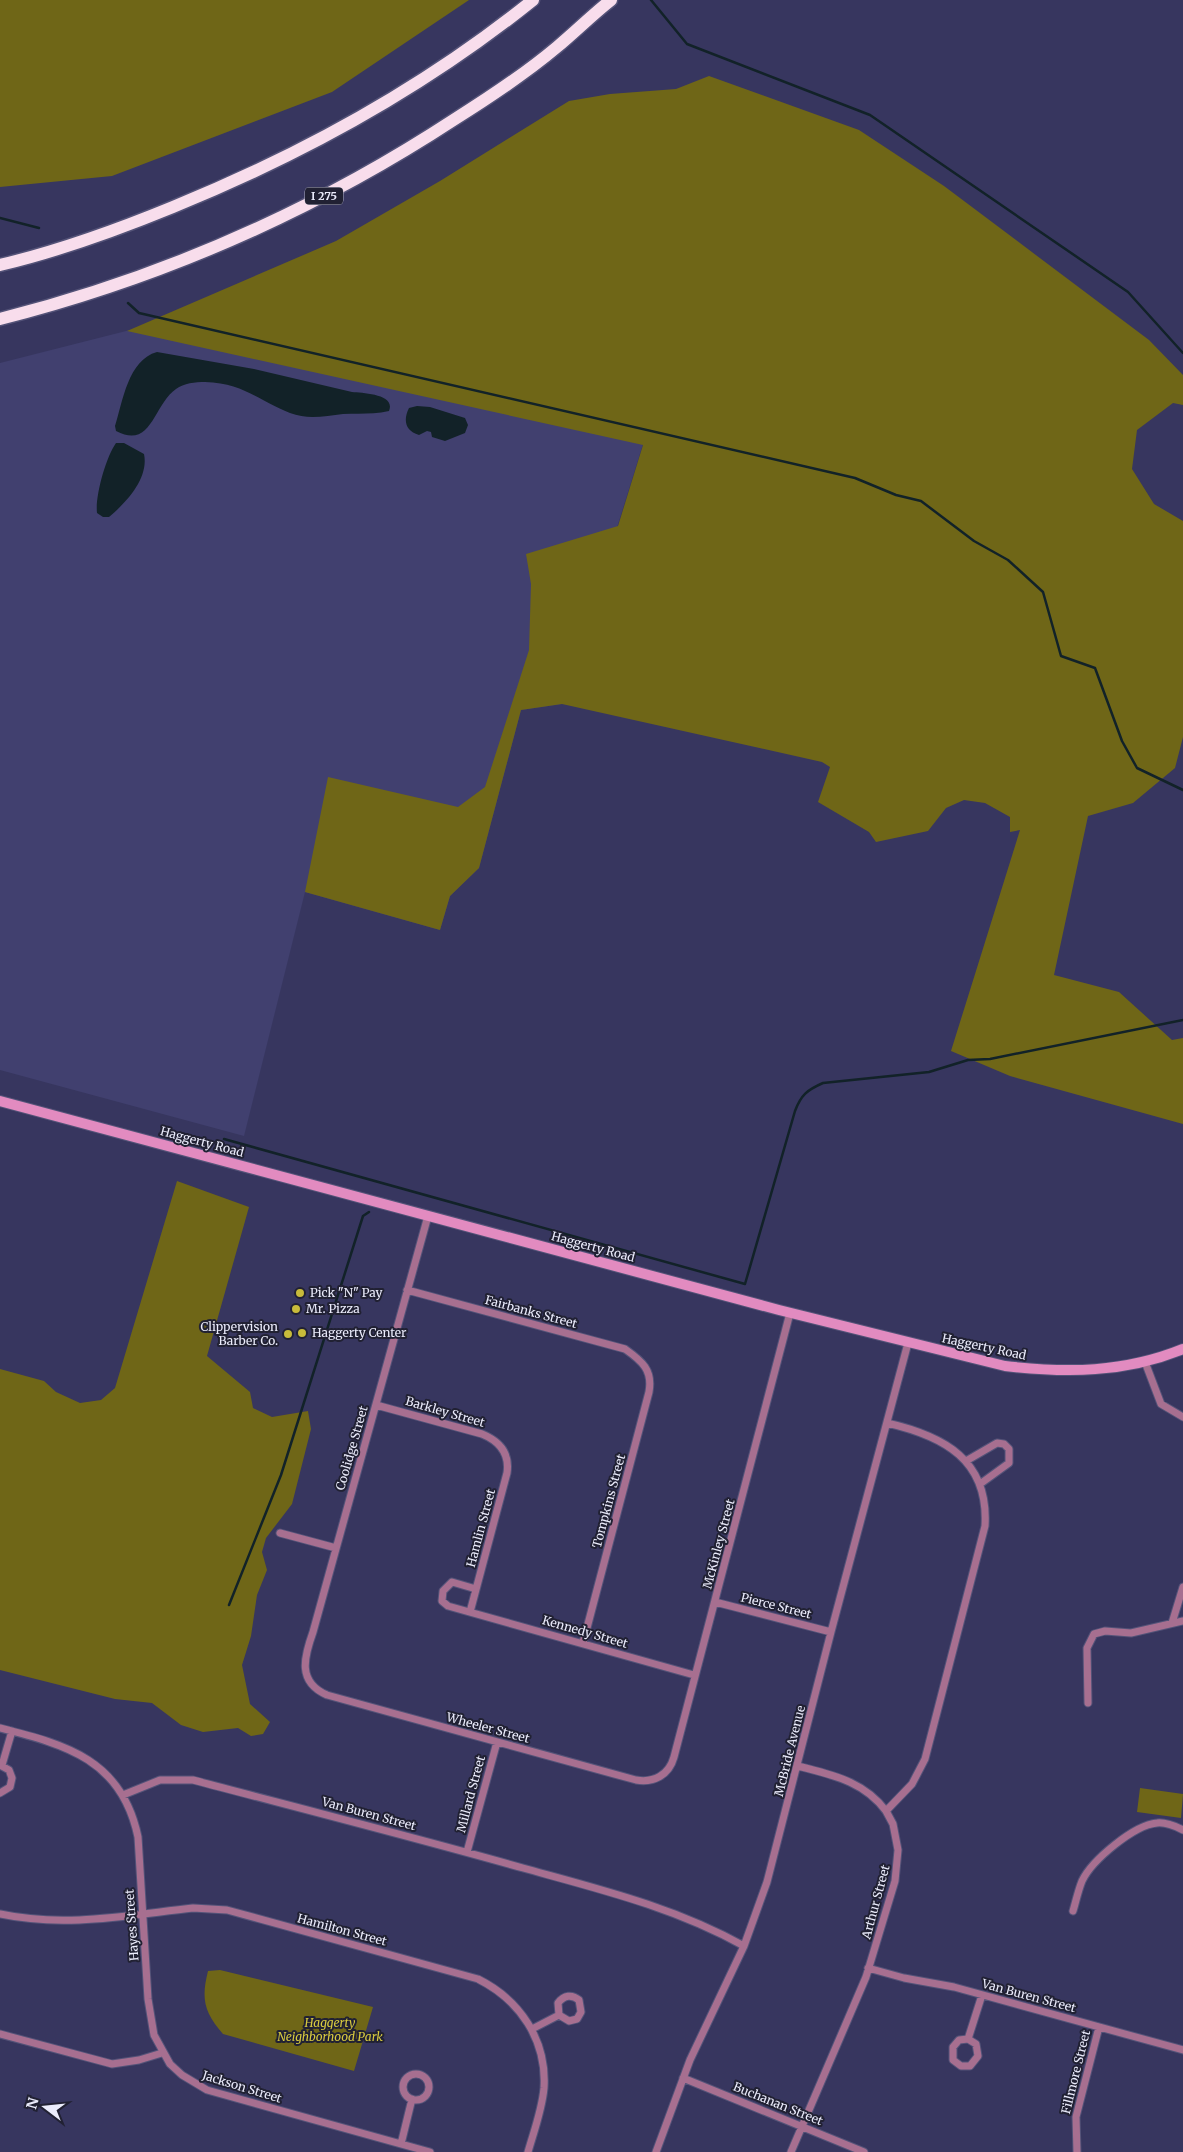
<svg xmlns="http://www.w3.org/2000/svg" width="1183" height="2152" font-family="Merriweather,serif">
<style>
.built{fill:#41406f}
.green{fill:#6f6617}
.water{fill:#122228}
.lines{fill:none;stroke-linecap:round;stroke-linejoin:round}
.stream{stroke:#122228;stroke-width:2.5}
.street-casing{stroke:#545378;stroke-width:9}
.secondary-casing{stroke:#545378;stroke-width:12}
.highway-casing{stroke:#545378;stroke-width:15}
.street{stroke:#a76f90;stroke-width:7}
.secondary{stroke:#e28bc0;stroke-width:10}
.highway{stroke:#f8ddec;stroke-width:12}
.poi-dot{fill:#c8bb3b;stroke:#212133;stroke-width:2}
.labels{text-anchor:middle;stroke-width:4;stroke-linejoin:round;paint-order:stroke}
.shield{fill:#212133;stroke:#aeafc0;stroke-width:1}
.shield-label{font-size:11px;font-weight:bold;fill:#ebecfc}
.street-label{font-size:12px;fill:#ebecfc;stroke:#212133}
.poi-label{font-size:12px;fill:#ebecfc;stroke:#212133;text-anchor:start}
.park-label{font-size:12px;font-style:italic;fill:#d8ca3f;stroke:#212133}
</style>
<rect width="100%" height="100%" fill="#37365f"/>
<path class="built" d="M130,330L643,444L562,704L521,710L479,868L450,896L440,930L305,892L244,1136L0,1070V363Z"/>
<path class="green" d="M0,0H469L332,92L112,176L0,187Z
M709,76L859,130L944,186L1149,340L1183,375V405L1173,403L1137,430L1132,469L1154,504L1183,521V737L1175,768L1133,803L1088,816L1054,975L1119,992L1172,1040L1183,1038V1124L1010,1076L951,1051L1020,830L1010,832V817L985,803L964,800L946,808L928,831L876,842L869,832L818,802L830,767L822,762L562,704L521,710L479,868L450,896L440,930L305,892L328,777L458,807L485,787L529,650L531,584L526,554L618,526L643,445L127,331L336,241L440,181L569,101L610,94L676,89Z
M177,1181L249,1207L207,1356L250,1392L253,1408L272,1417L308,1411L311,1429L292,1504L266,1538L262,1552L267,1570L257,1595L251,1636L242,1665L250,1704L270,1722L263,1734L251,1736L238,1728L203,1732L181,1725L152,1703L115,1699L0,1670V1369L44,1381L56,1392L80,1403L101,1400L115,1388Z
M1140,1788L1183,1794L1181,1818L1137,1812Z
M220,1970L373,2007L354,2071L223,2034C204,2012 201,1999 208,1971Z"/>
<path class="water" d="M157,352L254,369L352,392C363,393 396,394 389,411C373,415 359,413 343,414C325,416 308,420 290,413C257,400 243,383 205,382C195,382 184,383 176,389C153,405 152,450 116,431L115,426C123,401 128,360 157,352Z
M417,406L430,407L465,418L468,425L465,433L445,441L432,437L431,432L427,431L419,435C405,431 403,420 409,408Z
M116,443H124L144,454C149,478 127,502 109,517H103L97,513C95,496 106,457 116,443Z"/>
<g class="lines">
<path class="stream" d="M651,0L687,44L870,115L1128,292L1183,353
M0,218L39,228
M128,303L139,313L855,478L896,495L921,501L974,541L1008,560L1043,592L1061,656L1095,668L1122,741L1137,768L1183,790
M224,1139L745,1284L795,1111C801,1095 807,1090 823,1083L929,1072L968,1060L990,1059L1183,1020
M229,1605L281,1475L363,1216L369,1212"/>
<defs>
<path id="street" d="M428,1216L313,1632C304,1657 297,1682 327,1695L636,1780C654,1783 669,1775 674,1757L790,1313
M407,1290L625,1349C642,1361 653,1370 649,1392L583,1643
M1145,1362L1161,1404L1183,1417
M376,1405L482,1434C499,1441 510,1453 507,1473L470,1612
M966,1461L997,1443L1004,1444L1009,1449V1463L980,1484
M280,1533L336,1548
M476,1589L452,1582L443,1591L442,1601L448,1606L694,1675
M715,1602L831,1632
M1172,1623L1183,1587
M1088,1703L1087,1648L1094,1634L1105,1631L1131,1633L1183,1621
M0,1728C67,1745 122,1760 138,1837L148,1999L154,2035L170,2064L182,2075L207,2090L430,2152
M0,1765L9,1770L12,1778L10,1787L0,1793
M2,1765L12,1731
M798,1766C832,1775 864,1781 886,1811
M123,1795L160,1780H193C303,1809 413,1837 523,1868C599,1889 674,1907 744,1946
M467,1852L497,1742
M1073,1911C1076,1901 1078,1891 1082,1881C1092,1860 1134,1825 1157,1823C1166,1822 1175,1826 1183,1830
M0,1914C65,1928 129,1915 193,1908L227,1910L478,1979C520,2000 547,2040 544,2088C542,2110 534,2131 528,2152
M868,1968L904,1978L954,1987L1183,2050
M532,2029L559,2015L569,2021L577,2019L581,2012L579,2000C572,1994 564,1995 558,2003L559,2015
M0,2034L112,2064L139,2060L162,2053
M968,2039L976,2044L978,2056L970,2066H961L953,2060V2047L959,2040L968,2039L982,1995
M403 2087a13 13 0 1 1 26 0a13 13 0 1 1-26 0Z
M683,2078L864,2152
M401,2144L412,2099
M656,2152L690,2060L744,1946L767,1882L831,1632L908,1343
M791,2152L866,1977L895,1881L898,1850L893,1824L886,1811L912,1784L925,1759L985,1526C989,1460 944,1436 887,1423
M1077,2152L1076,2117L1099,2027"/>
<path id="secondary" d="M0,1101L779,1310L1005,1366C1067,1373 1124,1373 1183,1349"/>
<path id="highway" d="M0,265C59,251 117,230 173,207C301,155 425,87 533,0
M0,319C161,278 316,210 455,119C490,97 525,74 557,47C575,32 592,15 611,0"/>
</defs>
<use href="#street" class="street-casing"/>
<use href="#secondary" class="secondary-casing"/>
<use href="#highway" class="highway-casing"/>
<use href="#street" class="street"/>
<use href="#secondary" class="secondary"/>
<use href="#highway" class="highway"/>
</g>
<g class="poi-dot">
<circle cx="300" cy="1293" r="5"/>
<circle cx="296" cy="1309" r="5"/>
<circle cx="302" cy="1333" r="5"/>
<circle cx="288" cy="1334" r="5"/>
</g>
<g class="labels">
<rect class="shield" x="305" y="187.5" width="38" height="17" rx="4"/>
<g class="shield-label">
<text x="324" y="200">I 275</text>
</g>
<g class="street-label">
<text transform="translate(202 1142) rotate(15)" y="4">Haggerty Road</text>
<text transform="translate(593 1247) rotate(15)" y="4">Haggerty Road</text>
<text transform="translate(531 1312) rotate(15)" y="4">Fairbanks Street</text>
<text transform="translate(984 1347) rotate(12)" y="4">Haggerty Road</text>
<text transform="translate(445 1412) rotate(16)" y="4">Barkley Street</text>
<text transform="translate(352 1448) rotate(-74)" y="4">Coolidge Street</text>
<text transform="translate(609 1501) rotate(-75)" y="4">Tompkins Street</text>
<text transform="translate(481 1528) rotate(-75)" y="4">Hamlin Street</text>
<text transform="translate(719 1544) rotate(-75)" y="4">McKinley Street</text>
<text transform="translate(776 1606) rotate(14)" y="4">Pierce Street</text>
<text transform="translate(585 1632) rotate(16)" y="4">Kennedy Street</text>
<text transform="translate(488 1728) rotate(15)" y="4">Wheeler Street</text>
<text transform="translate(790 1751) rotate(-76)" y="4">McBride Avenue</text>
<text transform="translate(471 1794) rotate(-75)" y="4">Millard Street</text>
<text transform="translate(369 1814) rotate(15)" y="4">Van Buren Street</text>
<text transform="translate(876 1902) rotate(-75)" y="4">Arthur Street</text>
<text transform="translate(132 1925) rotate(-94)" y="4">Hayes Street</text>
<text transform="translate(342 1930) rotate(15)" y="4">Hamilton Street</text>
<text transform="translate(1029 1996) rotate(15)" y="4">Van Buren Street</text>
<text transform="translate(1076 2072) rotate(-76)" y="4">Fillmore Street</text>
<text transform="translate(242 2087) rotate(17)" y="4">Jackson Street</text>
<text transform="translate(778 2104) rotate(22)" y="4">Buchanan Street</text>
</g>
<g class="poi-label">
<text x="310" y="1297">Pick "N" Pay</text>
<text x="306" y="1313">Mr. Pizza</text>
<text x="278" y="1331" text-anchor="end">Clippervision<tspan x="278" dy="14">Barber Co.</tspan></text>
<text x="312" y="1337">Haggerty Center</text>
</g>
<g class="park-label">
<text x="330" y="2027">Haggerty<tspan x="330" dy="14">Neighborhood Park</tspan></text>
</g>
</g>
<g transform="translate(45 2107) rotate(286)" stroke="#212133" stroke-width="4" paint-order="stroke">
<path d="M0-4L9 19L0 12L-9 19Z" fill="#ebecfc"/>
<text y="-8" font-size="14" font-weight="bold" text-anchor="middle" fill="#ebecfc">N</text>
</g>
</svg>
